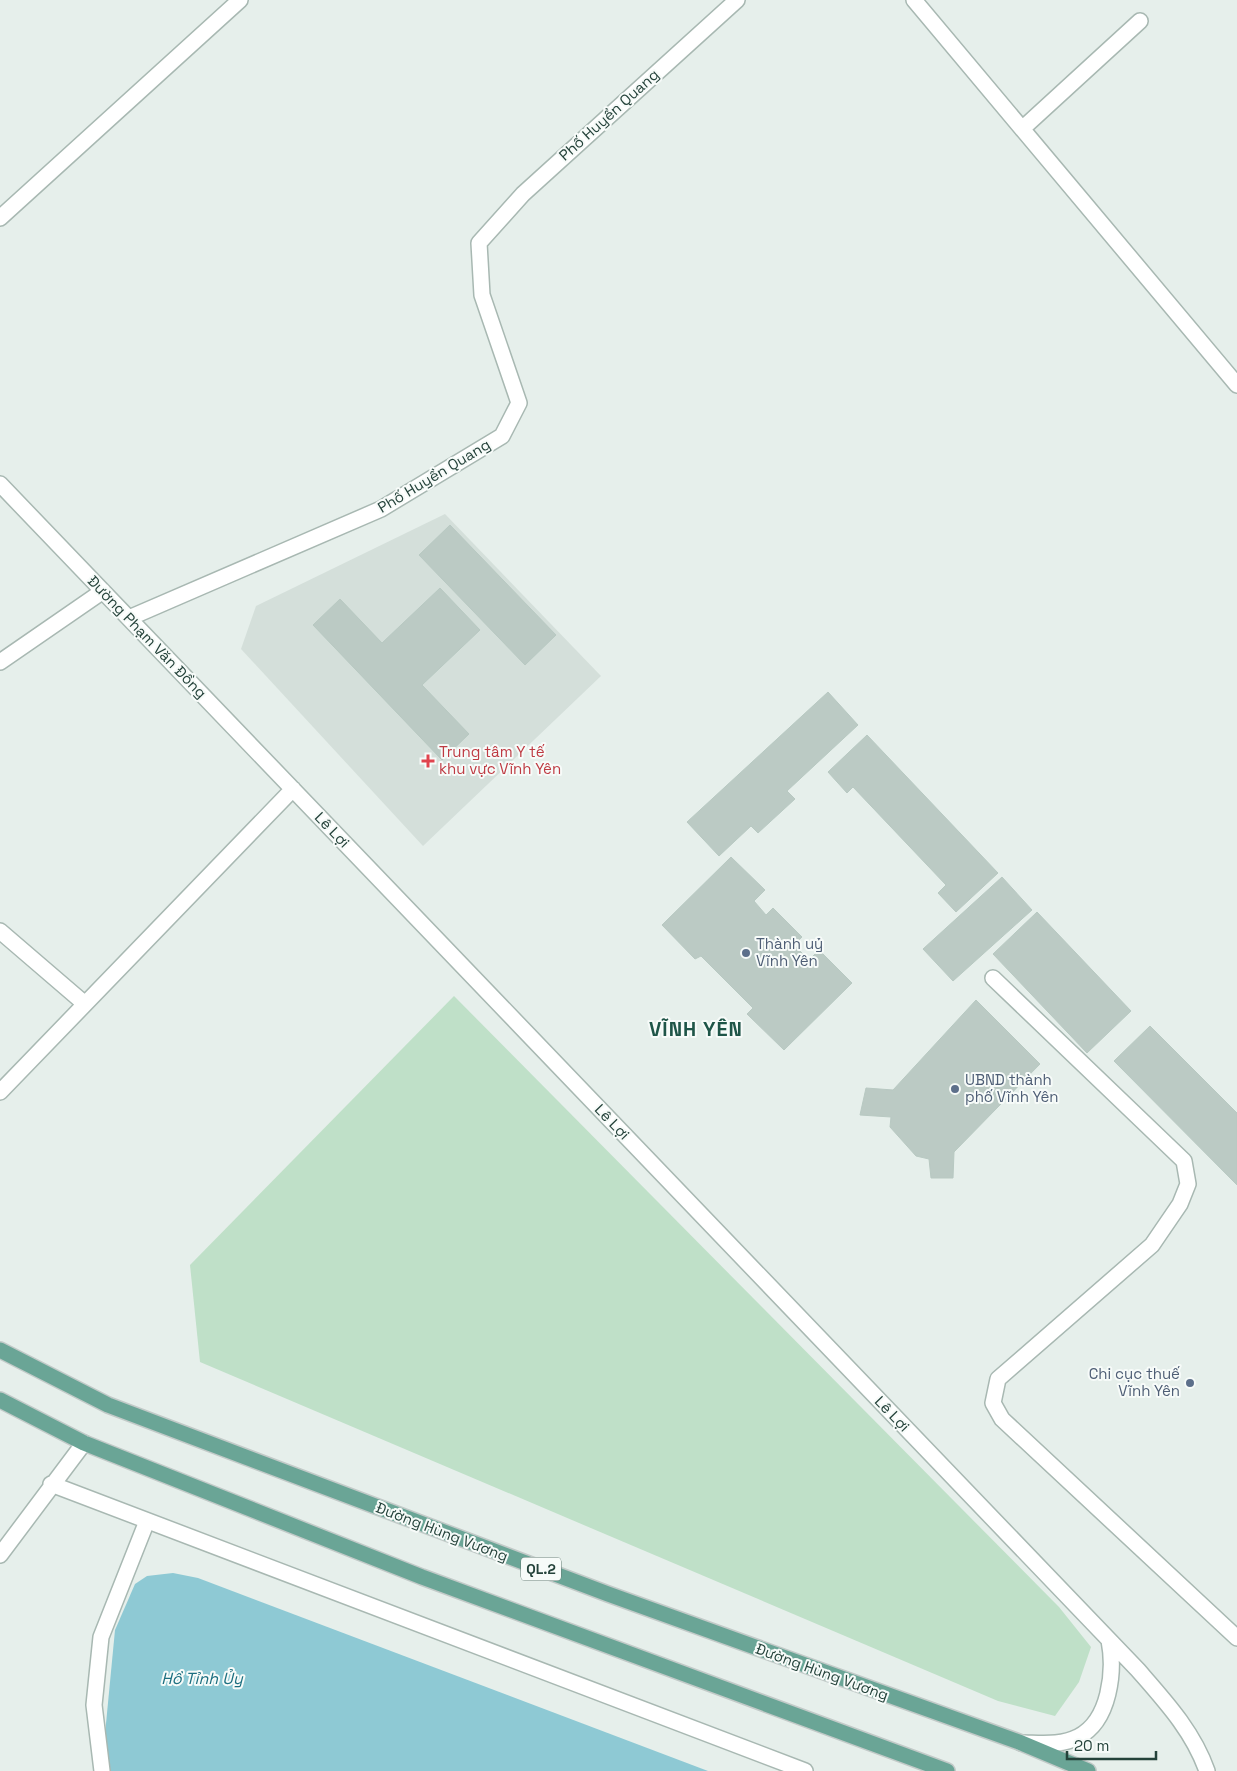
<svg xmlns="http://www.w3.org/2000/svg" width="1237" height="1771" font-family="'Space Grotesk',sans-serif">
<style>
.built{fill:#d4dfda}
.green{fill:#bfe0c8}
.water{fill:#8ec9d4}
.building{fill:#bbcac4;stroke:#b8c9c2}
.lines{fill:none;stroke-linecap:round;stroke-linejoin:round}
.minor-casing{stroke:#a8b8b2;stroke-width:18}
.major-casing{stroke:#c2cac8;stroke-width:18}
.minor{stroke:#fff;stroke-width:15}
.major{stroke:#6aa596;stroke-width:15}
.health-dot{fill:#e0444e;stroke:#f7fbf9;stroke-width:2}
.service-dot{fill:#5c6f8a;stroke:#f7fbf9;stroke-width:2}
.labels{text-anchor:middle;stroke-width:4;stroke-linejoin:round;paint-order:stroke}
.shield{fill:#f7fbf9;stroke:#637a73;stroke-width:1}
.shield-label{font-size:14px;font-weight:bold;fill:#24423a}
.street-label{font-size:15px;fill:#24423a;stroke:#f7fbf9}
.health-label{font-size:15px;fill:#be3a42;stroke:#f7fbf9;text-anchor:start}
.service-label{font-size:15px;fill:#4e5e75;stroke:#f7fbf9;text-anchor:start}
.water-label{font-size:16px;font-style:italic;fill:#1c6f80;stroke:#f7fbf9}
.district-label{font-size:20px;font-weight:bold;letter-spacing:1px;fill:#1f5548;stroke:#f7fbf9}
</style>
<rect width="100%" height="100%" fill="#e6efeb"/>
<path class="built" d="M445,514L601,676L423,846L241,649L256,606Z"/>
<path class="green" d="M454,996L1059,1607L1091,1647L1079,1682L1055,1716L998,1701L200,1362L190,1265Z"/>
<path class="water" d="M173,1573L198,1578L708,1771H110L105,1734L115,1630L135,1584L147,1576Z"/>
<path class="building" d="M450,525L556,635L525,665L419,555Z
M440,588L480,630L422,685L469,734L442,760L313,625L340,599L382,643Z
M828,692L858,725L787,791L795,799L758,833L751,826L719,856L687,822Z
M867,735L998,873L956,912L938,893L946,885L853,787L847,793L828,772Z
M731,857L765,890L754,901L766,915L773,908L802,937L794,945L809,960L819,950L852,983L784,1050L747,1014L753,1008L701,956L695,959L662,925Z
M1002,877L1032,910L953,981L923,949Z
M1037,912L1131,1011L1087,1053L993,954Z
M976,1000L1040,1064L954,1152L953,1178H931L929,1159L916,1156L890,1127L891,1117L860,1115L866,1088L893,1090Z
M1150,1026L1237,1113V1185L1114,1061Z"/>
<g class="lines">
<defs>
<path id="minor" d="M914,0L1237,385
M1022,129L1140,21
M0,218L240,0
M0,484L1138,1670C1165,1701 1193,1731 1207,1771
M129,618L381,509L502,436L519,403L482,295L479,243L523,194L737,0
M0,662L103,591
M0,931L85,1004
M993,978L1184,1161L1188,1184L1180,1204L1152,1245L998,1379L993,1403L1002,1419L1237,1638
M0,1092L293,789
M51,1484L805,1771
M0,1555L84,1443
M1021,1743C1039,1743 1061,1746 1078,1737C1110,1721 1115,1671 1109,1640
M102,1771L94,1705L101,1637L147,1521"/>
<path id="major" d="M0,1350L108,1405L608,1594L1019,1742L1088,1771
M0,1400L84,1443L422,1577L947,1771"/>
</defs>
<use href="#minor" class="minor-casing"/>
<use href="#major" class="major-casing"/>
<use href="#minor" class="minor"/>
<use href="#major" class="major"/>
</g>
<path class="health-dot" d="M425.5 753.5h5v5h5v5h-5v5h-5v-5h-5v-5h5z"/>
<g class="service-dot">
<circle cx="746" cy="953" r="5"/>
<circle cx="955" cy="1089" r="5"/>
<circle cx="1190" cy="1383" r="5"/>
</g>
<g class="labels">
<rect class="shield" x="521" y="1557.5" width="40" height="23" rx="4"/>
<g class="shield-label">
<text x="541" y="1574">QL.2</text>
</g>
<g class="street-label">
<text transform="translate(609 115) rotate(-42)" y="5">Phố Huyền Quang</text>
<text transform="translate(434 476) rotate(-31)" y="5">Phố Huyền Quang</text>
<text transform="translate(147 637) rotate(46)" y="5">Đường Phạm Văn Đồng</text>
<text transform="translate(332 830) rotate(46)" y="5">Lê Lợi</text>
<text transform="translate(612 1122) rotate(46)" y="5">Lê Lợi</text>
<text transform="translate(892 1414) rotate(46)" y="5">Lê Lợi</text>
<text transform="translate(442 1532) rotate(21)" y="5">Đường Hùng Vương</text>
<text transform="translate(822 1672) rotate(20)" y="5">Đường Hùng Vương</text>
</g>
<g class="health-label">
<text x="439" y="757">Trung tâm Y tế<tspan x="439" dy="17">khu vực Vĩnh Yên</tspan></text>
</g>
<g class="service-label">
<text x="756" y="949">Thành uỷ<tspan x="756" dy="17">Vĩnh Yên</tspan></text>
<text x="965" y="1085">UBND thành<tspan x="965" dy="17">phố Vĩnh Yên</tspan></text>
<text x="1180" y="1379" text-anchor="end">Chi cục thuế<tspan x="1180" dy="17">Vĩnh Yên</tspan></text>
</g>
<g class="water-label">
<text x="202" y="1684">Hồ Tỉnh Ủy</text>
</g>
<g class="district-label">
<text x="696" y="1036">VĨNH YÊN</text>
</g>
</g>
<path d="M1067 1751v8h89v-8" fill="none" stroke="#24423a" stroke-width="2.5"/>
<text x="1074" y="1751" font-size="15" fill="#24423a" stroke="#f7fbf9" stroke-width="4" paint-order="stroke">20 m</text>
</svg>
